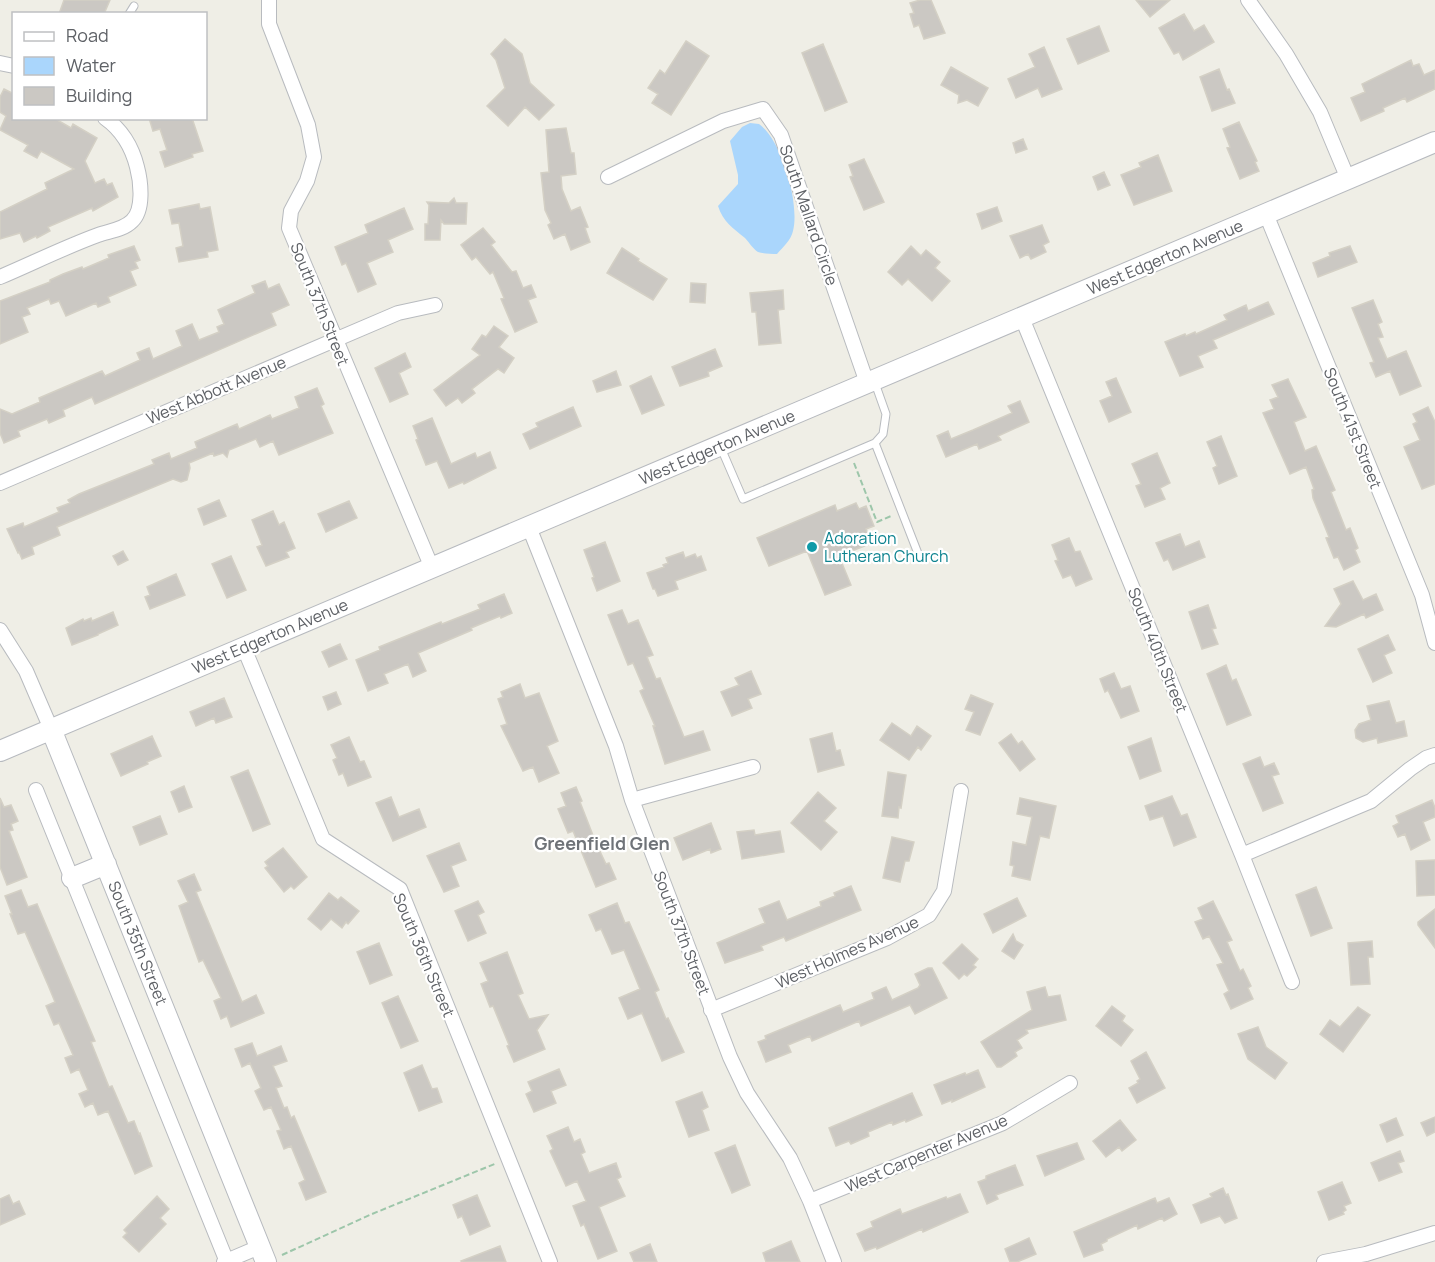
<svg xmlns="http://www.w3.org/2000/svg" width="1435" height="1262" font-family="Manrope,sans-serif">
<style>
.water{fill:#aad6fc}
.building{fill:#cbc8c3;stroke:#d4d0c5;stroke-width:1.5}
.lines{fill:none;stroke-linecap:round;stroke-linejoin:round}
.lane-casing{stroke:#b8bbbf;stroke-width:9}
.street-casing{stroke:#b8bbbf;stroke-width:16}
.secondary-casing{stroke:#b7babf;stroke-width:22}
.path{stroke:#9dc6aa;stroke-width:2;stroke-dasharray:6 3;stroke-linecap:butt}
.lane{stroke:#fff;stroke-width:7}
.street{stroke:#fff;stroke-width:14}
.secondary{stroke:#fff;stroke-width:20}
.culture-dot{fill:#0f9aa8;stroke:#fff;stroke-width:2}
.labels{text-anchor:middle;stroke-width:4.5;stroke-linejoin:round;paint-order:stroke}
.street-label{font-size:16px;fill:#5e6166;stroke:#fff}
.culture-label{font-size:16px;fill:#0d838f;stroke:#fff;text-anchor:start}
.neighbourhood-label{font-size:18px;font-weight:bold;fill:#6f7378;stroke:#fff}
</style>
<rect width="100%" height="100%" fill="#efeee6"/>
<path class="water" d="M750,123L759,124C782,140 800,204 793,231C791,240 783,247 777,254C771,254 764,254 758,252C753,249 749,242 745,238C733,228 723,222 718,206L738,184V175L730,141L742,127Z"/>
<path class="building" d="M64,0H110L104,14H59Z
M920,0H931L945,33L924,39L919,25L914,27L910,14L914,13L910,3Z
M1136,0H1170L1150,17Z
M1184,14L1194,31L1204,25L1214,42L1183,60L1179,52L1174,54L1159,28Z
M1099,26L1109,51L1078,64L1067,39Z
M505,39L522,54L530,83L554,105L539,120L525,107L508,126L487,106L505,88L496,60L491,54Z
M686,41L709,56L671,115L652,103L658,94L648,88L660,70L665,74Z
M823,44L847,102L825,111L802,53Z
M1044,47L1062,89L1042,97L1038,88L1016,98L1008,79L1035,67L1029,54Z
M1411,60L1413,66L1419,64L1424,75L1435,70V89L1407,102L1405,98L1383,108L1384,111L1361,121L1351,98L1365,92L1362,84Z
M951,67L988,88L978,106L967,100L958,103L959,95L941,85Z
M1219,69L1227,90L1229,89L1235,103L1212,111L1200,77Z
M4,89L14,94V118H54L71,128L73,124L97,138L85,161L95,183L104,179L107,185L112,183L118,197L93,211L92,208L48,227L50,231L37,238L36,236L24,242L20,233L0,239V212L47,189L45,183L74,169L41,151L37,158L24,151L28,145L0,130L6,116L0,112V97Z
M149,118H192L203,151L192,154L193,157L165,167L160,152L167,150L160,129L153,131Z
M1239,122L1257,161L1255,162L1259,171L1240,179L1227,148L1230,147L1223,129Z
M566,128L571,153H574L576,174L561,176L562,189L571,211L580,207L588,227L585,228L590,242L571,250L565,234L554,239L548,225L551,223L545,210L541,173L549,172L546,130Z
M1023,139L1027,149L1016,153L1013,143Z
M1158,155L1172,191L1134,205L1121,175L1141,167L1139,163Z
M864,159L884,202L864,210L850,177L853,176L849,165Z
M1104,172L1110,185L1098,190L1093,177Z
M454,198L456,203H467L466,224H444L441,220L440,240H425V224H428L429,205L427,202L449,203Z
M199,204L200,209L210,207L218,250L207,252L208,257L179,262L176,248L183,246L179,223L172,224L169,210Z
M997,207L1002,221L982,229L977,214Z
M404,208L413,229L388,240L393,252L367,263L376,284L358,292L346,263L342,265L335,247L368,233L365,225Z
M1042,225L1049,242L1043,245L1046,252L1031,259L1028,254L1020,258L1010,236Z
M483,228L495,242L491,245L512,272L516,271L523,288L531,285L536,297L528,300L537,322L515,332L501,299L504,298L493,272L490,274L476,257L472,260L461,245Z
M134,246L140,260L135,262L138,268L130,271L136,285L108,297L110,302L98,307L96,303L66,316L59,301L51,304L49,299L27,308L30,314L22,317L28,332L0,344V301L50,282V280L63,274L82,267L83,269L109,258L108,255Z
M911,246L921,256L926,250L940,262L935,268L950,281L932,301L908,279L902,285L888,272Z
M1350,246L1357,262L1318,277L1313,263L1330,256L1329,253Z
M622,248L639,259L638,261L667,279L653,300L607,273Z
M265,281L268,289L279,284L289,305L271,313L276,325L95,404L92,397L63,410L65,416L49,423L47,419L18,431L20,436L4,443L0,433V409L12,414L40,402L39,398L102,371L105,376L140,360L137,353L149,348L153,359L182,346L176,331L192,324L199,340L219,332L217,327L224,324L218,310L255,293L252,286Z
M691,283L706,284L705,303L690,302Z
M783,290L784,309L778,310L781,343L759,345L756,312H752L750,293Z
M1373,300L1382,322L1378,324L1383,337L1378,338L1387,359L1406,351L1421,386L1400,395L1390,371L1376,377L1370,363L1374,362L1352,308Z
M1268,302L1274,314L1213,340L1217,348L1198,356L1203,367L1180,376L1165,342L1185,334L1186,336L1195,332L1196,334L1227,320L1224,315L1246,305L1248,311Z
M494,326L508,336L499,347L514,358L504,373L498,369L472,389L475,393L462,403L458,398L446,406L434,390L480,355L472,349L482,335L486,337Z
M715,349L722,366L708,372L709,376L680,386L672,367Z
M405,353L411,367L399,373L408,394L390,402L375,368Z
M616,371L621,385L597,392L593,381Z
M651,376L664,405L642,414L630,386Z
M1116,378L1131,412L1109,422L1100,401L1112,396L1106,382Z
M1288,379L1306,417L1294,422L1305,451L1316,446L1335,490L1331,492L1346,530L1350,528L1358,548L1355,550L1360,562L1344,570L1338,557L1334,558L1326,538L1329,537L1313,498L1312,490L1314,489L1306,467L1290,474L1263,413L1274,409L1270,400L1278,397L1272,385Z
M317,388L324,404L321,406L333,433L279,455L273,441L260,447L256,439L229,450L227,457L223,453L214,456L213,453L189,463L190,468L187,480L181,482L173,479L57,527L60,535L32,547L34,554L22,559L19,552L18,553L7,529L23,523L24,527L59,512L57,508L70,503L68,500L79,494L154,464L152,460L169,453L171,459L197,448L195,442L237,424L239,429L270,415L272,419L299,408L295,397Z
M1020,401L1029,422L998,436L1001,440L979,449L977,444L946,457L937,436L948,431L951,439L973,430L1012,413L1008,406Z
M573,407L581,426L530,449L523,434L538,427L536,423Z
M1428,407L1435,422V484L1422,489L1404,447L1420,440L1413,424L1417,422L1413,414Z
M432,418L451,464L475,453L477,458L490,452L496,468L464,484L463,482L449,488L437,461L426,465L416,440L418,439L413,426Z
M1221,436L1237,476L1219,484L1213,468L1217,466L1207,442Z
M1157,453L1170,483L1160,488L1165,499L1145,507L1136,486L1141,484L1132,464Z
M219,500L226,516L204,525L198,509Z
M349,501L357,518L326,532L318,514Z
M856,503L859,509L866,506L874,526L866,529L872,543L839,556L851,585L825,595L807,551L769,566L757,538L835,505L837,511Z
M273,511L279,525L284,522L295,548L286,552L289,557L266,566L257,547L262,545L252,520Z
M1180,534L1185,547L1199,541L1205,557L1173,570L1168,559L1164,561L1156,543Z
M1069,538L1075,552L1080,551L1092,579L1076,586L1071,575L1063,578L1055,561L1058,560L1052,545Z
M605,542L620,581L597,591L592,578L594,577L584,550Z
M123,551L128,560L118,565L113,556Z
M683,552L685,558L695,554L697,558L701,556L706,570L675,581L678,589L658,596L655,589H653L647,573L664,567L663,565L668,563L666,558Z
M231,556L246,590L227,598L212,564Z
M176,574L185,595L150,609L145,597L150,595L147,587Z
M1353,581L1363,600L1376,594L1383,610L1366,618L1364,614L1336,627L1325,626L1341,604L1334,589Z
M504,594L512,613L501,618L500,616L471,628L472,630L418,653L426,671L413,677L408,664L384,674L388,683L368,691L356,660L380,650L379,647L441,622L442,624L480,609L478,605Z
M1208,605L1216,628L1212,629L1218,644L1202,649L1189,612Z
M622,610L628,624L638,620L653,655L647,657L656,679L660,678L684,737L703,731L710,750L665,764L653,726H655L640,691L644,689L633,663L628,665L608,615Z
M113,612L118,625L98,634V635L72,645L66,628L83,619L84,621L91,618L92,621Z
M1388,635L1395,650L1384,655L1392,673L1373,682L1358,649Z
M340,644L347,659L329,667L322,652Z
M1226,665L1232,681L1236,679L1251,715L1227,725L1207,674Z
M751,671L761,694L748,699L752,708L732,716L721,692L739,685L735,678Z
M1114,673L1121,689L1130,686L1139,711L1121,718L1108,690L1105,692L1100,679Z
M520,684L525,698L539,693L558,741L547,746L559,773L539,782L533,767L523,771L501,726L507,724L498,699L503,697L501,692Z
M336,692L341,704L328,710L323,697Z
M971,695L993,704L980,735L966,730L974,712L965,709Z
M224,698L232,717L216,723L214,718L196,726L190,712Z
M1389,701L1396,723L1404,721L1407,736L1378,743L1377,738L1363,742L1356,738L1355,730L1359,724L1371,720L1367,706Z
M892,723L911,736L917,726L931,736L921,750L918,747L909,760L880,740Z
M832,733L836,751L840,750L844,765L818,772L810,739Z
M1011,734L1018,744L1022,741L1035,759L1020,771L999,743Z
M152,736L161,756L147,762L148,764L121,776L111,754Z
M349,737L360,762L364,761L371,777L348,786L343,773L339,775L333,760L337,758L331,745Z
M1151,738L1161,771L1140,779L1128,747Z
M1260,757L1264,767L1274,763L1279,774L1272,776L1283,803L1263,811L1243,764Z
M248,770L270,824L253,831L231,777Z
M888,772L906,775L901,808L899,807L898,818L882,816Z
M184,786L192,807L179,812L171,792Z
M576,787L582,801L580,802L596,843L606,864L609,863L616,879L596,887L573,831L568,833L558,809L566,806L561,793Z
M818,792L836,808L824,821L837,832L821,850L791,823Z
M1172,796L1181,816L1187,814L1196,837L1174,846L1163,816L1150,820L1145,806Z
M391,797L399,817L419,809L426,827L393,841L376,803Z
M0,798L4,807L11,805L18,821L11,824L13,830L9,831L27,877L7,885L0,867Z
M1020,798L1056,806L1049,838L1040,836L1030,880L1012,876L1014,866L1010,865L1013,842L1026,845L1032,817L1017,814Z
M1432,800L1435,808V817L1423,822L1430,840L1411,850L1405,834L1398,837L1393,826L1399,823L1396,816Z
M160,816L167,834L140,845L133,827Z
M711,823L721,849L711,853L710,849L683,860L674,838Z
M754,830L755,835L780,831L784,852L742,859L737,832Z
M892,837L914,842L909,861H905L900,882L883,878Z
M459,843L466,860L451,866L459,886L444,892L427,856Z
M283,848L307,877L294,889L291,886L284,892L265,868L268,866L265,862Z
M1435,860V895L1417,896L1416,861Z
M194,874L201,890L196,892L242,1002L256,995L264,1013L231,1027L227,1016L221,1019L214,1001L221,998L203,960L199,962L179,906L188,902L178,881Z
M851,886L861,910L786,941L784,937L761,946L763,950L725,963L717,943L765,923L759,909L779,901L787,920L821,906L820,902L835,896L834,893Z
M1316,887L1332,928L1311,936L1296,895Z
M21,890L28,907L37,904L95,1041L91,1042L109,1087L112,1086L128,1123L134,1121L139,1134L140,1133L152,1166L135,1174L108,1111L98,1115L93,1103L85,1107L79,1094L88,1090L79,1069L71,1073L65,1058L73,1055L59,1023L54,1025L46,1006L55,1002L48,985L25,932L18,934L10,914H12L5,896Z
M329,893L338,900L341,897L359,911L348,924L346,922L342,928L331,919L321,930L308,919Z
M1017,898L1026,916L993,933L984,914Z
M478,901L484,912L478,915L486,933L468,941L455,911Z
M1213,901L1232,940L1227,942L1240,971L1243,969L1251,986L1248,988L1253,999L1231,1009L1224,994L1229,991L1217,965L1223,963L1209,936L1203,939L1195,922L1203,919L1198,908Z
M617,903L625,923L629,922L659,990L655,992L666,1019L668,1018L684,1052L662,1061L642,1013L628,1019L619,998L640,989L624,950L612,954L601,929L596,931L589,915Z
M1435,909V948L1418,925V922Z
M1013,934L1016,941L1023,945L1014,959L1002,951Z
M1372,941L1373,957H1368L1370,984L1351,985L1348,943Z
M379,943L392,975L370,984L357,952Z
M962,944L978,959L973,965L976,967L967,976L964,974L959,979L943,963Z
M507,952L523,993L518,995L529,1019L548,1015L537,1030L545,1049L514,1062L507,1046L509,1045L493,1006L490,1007L481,984L488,981L480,963Z
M928,968H932L947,998L915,1014L910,1005L861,1026L859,1021L812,1041L810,1036L788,1045L791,1052L766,1062L758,1042L766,1039L765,1036L840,1005L843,1012L874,999L872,993L886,987L892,1000L918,988L920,985L915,974Z
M1045,987L1048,997L1060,995L1066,1020L1026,1030L1028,1033L1017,1040L1022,1048L1015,1052L1017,1056L1001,1067H997L981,1042L1032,1010L1027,992Z
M398,996L418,1041L401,1048L382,1003Z
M1112,1006L1125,1016L1122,1021L1133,1030L1121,1046L1096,1026Z
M1358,1007L1370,1015L1343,1052L1320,1034L1330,1020L1340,1027Z
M1258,1027L1266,1047L1287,1063L1275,1079L1248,1059L1238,1034Z
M252,1043L257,1056L281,1046L287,1061L273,1066L282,1086L276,1088L284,1108L287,1107L291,1118L294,1116L326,1192L306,1200L299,1183L305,1180L291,1146L284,1149L277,1131L281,1130L271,1107L264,1110L255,1091L261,1088L250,1063L242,1067L235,1049Z
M1146,1052L1165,1088L1137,1103L1129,1088L1138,1083L1137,1081L1140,1079L1131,1061Z
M422,1065L432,1089L437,1088L442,1102L419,1111L404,1073Z
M559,1069L566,1085L551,1091L556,1103L534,1112L526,1094L532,1091L528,1082Z
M978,1070L985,1087L952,1102V1100L942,1104L934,1085L965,1073L966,1075Z
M702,1092L708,1107L702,1110L709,1130L689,1137L676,1102Z
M912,1093L922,1115L906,1122L905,1120L893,1125L892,1122L868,1132L869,1136L851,1144L849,1141L836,1146L829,1128Z
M1435,1117V1132L1427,1136L1421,1123Z
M1396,1118L1403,1135L1387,1142L1380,1125Z
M1120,1120L1136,1140L1122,1151L1119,1147L1106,1157L1093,1141Z
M568,1127L574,1142L580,1139L585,1152L581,1154L589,1173L616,1163L621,1177L617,1179L625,1196L599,1207L617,1251L598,1259L584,1224L581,1226L573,1206L586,1201L577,1181L566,1186L550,1151L553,1149L547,1136Z
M1077,1143L1084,1159L1045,1176L1037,1156Z
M735,1145L750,1185L732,1193L715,1153Z
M1400,1151L1404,1161L1398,1163L1402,1172L1379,1181L1371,1163Z
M1015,1165L1023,1185L996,1195L998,1199L987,1204L978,1182L986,1179V1176Z
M1342,1182L1351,1203L1344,1206L1346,1210L1343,1212L1344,1214L1329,1220L1318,1192Z
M1223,1188L1226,1195L1228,1194L1237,1218L1225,1223L1220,1216L1201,1223L1193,1205L1212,1197L1210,1194Z
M960,1194L968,1212L923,1232L922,1229L877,1249L876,1247L865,1251L857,1234L873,1227L871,1222L900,1209L902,1214L946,1197L947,1199Z
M9,1195L13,1204L19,1201L25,1214L0,1225V1199Z
M477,1195L490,1226L470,1235L462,1216L458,1218L453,1205Z
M157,1196L169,1209L160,1218L166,1224L139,1252L123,1237L127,1233L124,1230Z
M1155,1198L1157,1203L1169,1198L1177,1214L1164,1221L1162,1218L1138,1229L1137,1225L1107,1239V1241L1101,1244L1103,1250L1084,1257L1074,1232Z
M1029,1238L1036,1254L1017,1262H1010L1005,1249Z
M791,1241L800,1262H766L763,1253Z
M650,1244L657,1262H634L630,1253Z
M500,1246L506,1262H462L461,1261Z"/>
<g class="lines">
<defs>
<path id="lane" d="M129,14L134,6
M875,443L919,556
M721,448L743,499L875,443L883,434L886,414L875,383"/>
<path id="street" d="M269,0V24L308,125L314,157L307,181L291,211L289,228L432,568
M1248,0L1286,54L1320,112L1348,179
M0,63L14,66
M608,177L723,121L763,109L781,135L867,383
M1266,214L1422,595L1435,643
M0,277C33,263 65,247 98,235C109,231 123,230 132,221C144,210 141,182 137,167C132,147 122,130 105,118
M1022,318L1242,855L1292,982
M0,483L398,313L435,305
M529,527L616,746L632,800L730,1057L747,1093L790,1158L810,1201L834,1262
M0,630L26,671L51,729
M244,648L323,839L400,889L550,1262
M36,790L227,1262
M632,800L753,767
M1242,855L1371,801L1410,769L1426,758L1435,755
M711,1010L887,938L929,915L944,891L961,791
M810,1201L1003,1123L1070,1083
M224,1262L259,1247
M1324,1262L1366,1254L1435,1233"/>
<path id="secondary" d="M51,729L266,1262
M0,751L1435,142
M72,878L106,864"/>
</defs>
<use href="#lane" class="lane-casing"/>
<use href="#street" class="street-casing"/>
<use href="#secondary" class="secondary-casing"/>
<path class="path" d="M854,463L877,522L891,516
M282,1255L372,1214L497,1163"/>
<use href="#lane" class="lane"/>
<use href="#street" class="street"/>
<use href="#secondary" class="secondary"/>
</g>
<circle class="culture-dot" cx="812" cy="547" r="6"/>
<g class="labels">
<g class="street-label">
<text transform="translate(809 215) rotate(71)" y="6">South Mallard Circle</text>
<text transform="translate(1165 257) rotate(-23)" y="6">West Edgerton Avenue</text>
<text transform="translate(320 304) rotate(68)" y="6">South 37th Street</text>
<text transform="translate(216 390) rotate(-23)" y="6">West Abbott Avenue</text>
<text transform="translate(1353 428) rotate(68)" y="6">South 41st Street</text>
<text transform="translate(717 447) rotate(-23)" y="6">West Edgerton Avenue</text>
<text transform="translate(270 636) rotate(-23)" y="6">West Edgerton Avenue</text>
<text transform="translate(1158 650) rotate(68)" y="6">South 40th Street</text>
<text transform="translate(682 933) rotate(69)" y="6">South 37th Street</text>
<text transform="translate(138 943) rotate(68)" y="6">South 35th Street</text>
<text transform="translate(847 952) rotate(-24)" y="6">West Holmes Avenue</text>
<text transform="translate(424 955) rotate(67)" y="6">South 36th Street</text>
<text transform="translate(926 1153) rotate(-23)" y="6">West Carpenter Avenue</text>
</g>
<g class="culture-label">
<text x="824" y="544">Adoration<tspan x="824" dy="18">Lutheran Church</tspan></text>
</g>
<g class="neighbourhood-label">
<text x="602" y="850">Greenfield Glen</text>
</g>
</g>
<rect x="12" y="12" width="195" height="108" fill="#ffffff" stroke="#bfc0c2" stroke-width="1.5"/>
<rect x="24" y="32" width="30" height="9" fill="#ffffff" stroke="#bfc0c2" stroke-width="1.5"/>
<text x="66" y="42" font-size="18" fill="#5e6166">Road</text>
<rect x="24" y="57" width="30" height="18" fill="#aad6fc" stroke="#bfc0c2" stroke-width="1.5"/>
<text x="66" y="72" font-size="18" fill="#5e6166">Water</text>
<rect x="24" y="87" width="30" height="18" fill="#cbc8c3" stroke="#bfc0c2" stroke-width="1.5"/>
<text x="66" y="102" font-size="18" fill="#5e6166">Building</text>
</svg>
